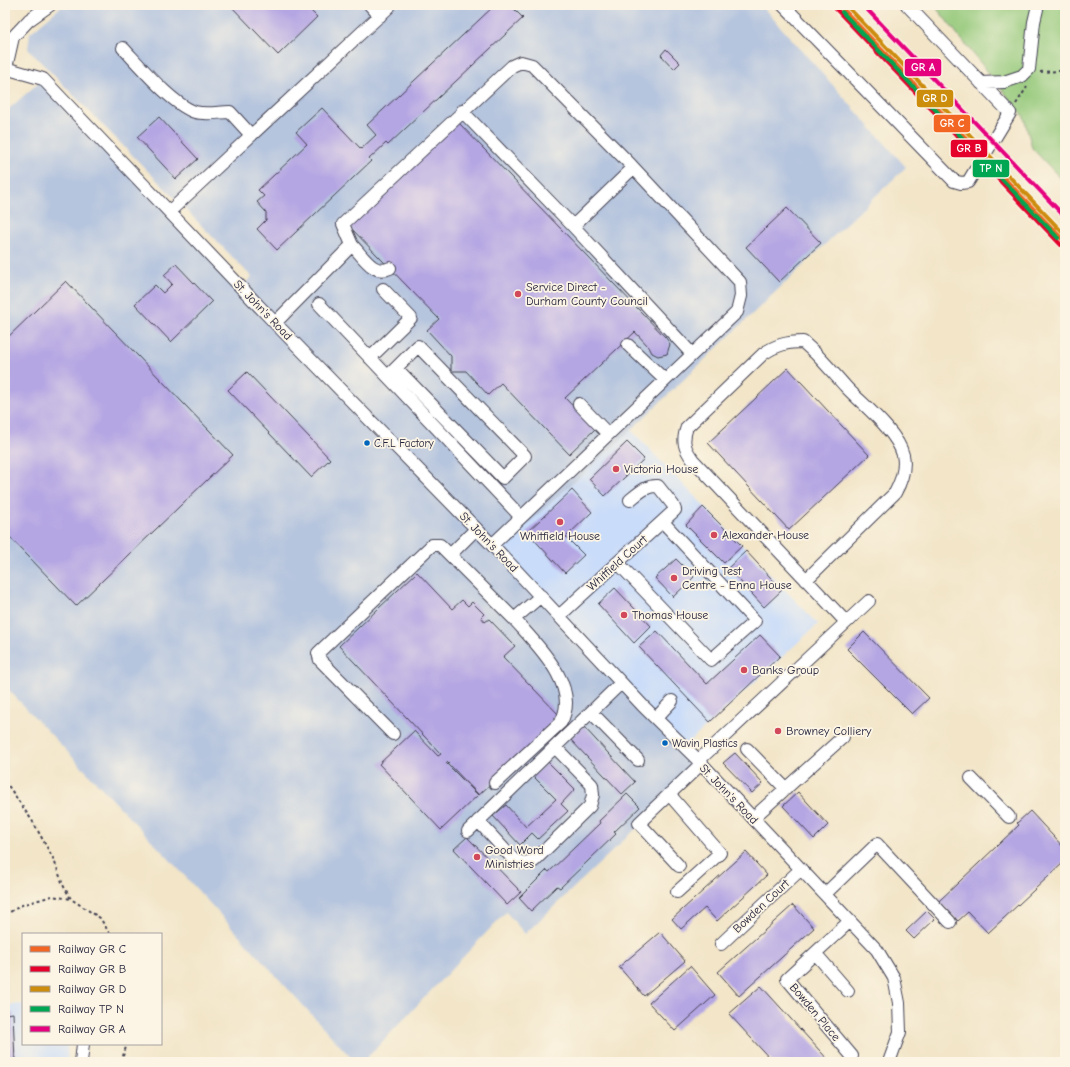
<svg xmlns="http://www.w3.org/2000/svg" width="1070" height="1067" font-family="'Comic Neue',sans-serif">
<style>
.built{fill:#c9dcf9}
.industrial{fill:#b6c5de}
.green{fill:#95c97b;stroke:#5c765b}
.building{fill:#b4a5e3}
.lines{fill:none;stroke-linecap:round;stroke-linejoin:round}
.minor-casing{stroke:#413f50;stroke-width:14}
.path{stroke:#413f50;stroke-width:2;stroke-dasharray:3 3;stroke-linecap:butt}
.minor{stroke:#fff;stroke-width:12}
.rail-1-casing{stroke:#fcf5e5;stroke-width:7}
.rail-2-casing{stroke:#fcf5e5;stroke-width:7}
.rail-3-casing{stroke:#fcf5e5;stroke-width:7}
.rail-4-casing{stroke:#fcf5e5;stroke-width:7}
.rail-5-casing{stroke:#fcf5e5;stroke-width:7}
.rail-1{stroke:#f26522;stroke-width:4}
.rail-2{stroke:#e4002b;stroke-width:4}
.rail-3{stroke:#cc8c0c;stroke-width:4}
.rail-4{stroke:#00a651;stroke-width:4}
.rail-5{stroke:#e5007d;stroke-width:4}
.poi-dot{fill:#d1495b;stroke:#fcf5e5;stroke-width:1.5}
.bus-dot{fill:#0065bd;stroke:#fcf5e5;stroke-width:1.5}
.labels{text-anchor:middle;stroke-width:3.5;stroke-linejoin:round;paint-order:stroke}
.bus-label{font-size:11px;fill:#22223b;stroke:#fcf5e5;text-anchor:start}
.poi-label{font-size:12px;fill:#22223b;stroke:#fcf5e5;text-anchor:start}
.street-label{font-size:12px;fill:#22223b;stroke:#fcf5e5}
.line-badge{stroke:#fcf5e5;stroke-width:1.5}
.badge-label{font-size:11px;text-anchor:middle;font-weight:bold;fill:#fff}
</style>
<rect width="100%" height="100%" fill="#fcf5e5"/>
<filter id="ink" filterUnits="userSpaceOnUse"><feTurbulence type="fractalNoise" baseFrequency=".025" numOctaves="2"/><feDisplacementMap in="SourceGraphic" scale="8" xChannelSelector="R" yChannelSelector="G"/><feConvolveMatrix kernelMatrix="1 2 1 2 8 2 1 2 1" color-interpolation-filters="sRGB"/></filter>
<filter id="wash" filterUnits="userSpaceOnUse"><feTurbulence type="fractalNoise" baseFrequency=".012" numOctaves="4" result="noise"/><feDisplacementMap in="SourceGraphic" scale="16" xChannelSelector="R" yChannelSelector="G"/><feGaussianBlur stdDeviation="0.9" result="paint"/><feColorMatrix in="noise" values="0 0 0 0 0 0 0 0 0 0 0 0 0 0 0 0 0 1.4 0 .05"/><feComposite in="paint" operator="in"/></filter>
<g filter="url(#wash)">
<rect width="100%" height="100%" fill="#f2e5c8"/>
<path class="built" d="M631,430L818,624L684,747L498,551Z
M23,1004V1044H67L68,1062H5V1005Z"/>
<path class="industrial" d="M63,5H761L906,167L631,430L498,551L703,765L525,934L506,912L363,1062H355L171,861L5,686V112L43,79L241,287L252,277L28,49L30,33Z"/>
<path class="green" d="M934,5H1065V183L1032,148L1024,117Z"/>
<g id="blocks">
<path class="building" d="M230,5H305L317,17L278,55Z
M495,5H510L523,18L388,145L386,143L369,159L371,161L277,250L257,229L266,220V212L257,202L264,196L258,190L307,144L296,132L322,108L361,149L376,135L367,125Z
M666,49L680,63L674,69L661,55Z
M159,117L198,159L176,179L137,137Z
M458,122L666,338L670,344L667,354L658,356L652,353L649,347L635,332L565,398L595,429L569,454L501,383L488,395L466,371H451V356L427,330L439,319L349,226Z
M787,208L821,243L779,282L746,247Z
M176,264L212,302L171,342L135,304L155,285L163,293L172,284L164,275Z
M66,281L233,455L76,606L5,532V340Z
M788,368L869,455L789,530L708,443Z
M247,372L330,459L311,477L228,390Z
M627,442L644,459L605,496L589,479Z
M572,490L592,512L566,537L584,555L565,573L527,532Z
M703,507L742,546L724,563L686,525Z
M746,551L782,590L764,607L728,568Z
M676,559L694,577L673,597L655,578Z
M417,572L452,609L462,600L468,606L472,602L484,614L481,617L485,622L489,619L515,646L503,657L561,717L479,795L447,762L446,763L478,795L441,830L379,764L414,731L438,756L441,754L339,646Z
M615,588L651,626L634,643L598,604Z
M657,631L707,684L760,635L780,656L710,722L639,647Z
M864,632L929,698L912,714L847,649Z
M583,726L635,782L622,794L570,739Z
M735,753L763,783L752,793L723,763Z
M548,762L575,789L561,804L568,811L538,839L532,833L520,845L493,816L506,805L526,827L556,799L533,776Z
M798,792L828,825L814,839L783,806Z
M627,794L640,807L614,832L616,834L560,888L557,886L531,911L519,898L547,870L549,872L600,823L599,821Z
M1030,811L1065,849V861L988,933L968,912L958,921L939,901L1019,825L1017,823Z
M467,837L521,892L507,905L454,849Z
M746,852L767,875L717,921L705,908L681,929L672,919Z
M793,905L814,928L739,996L718,972Z
M927,911L935,919L914,939L906,931Z
M660,932L685,961L644,996L619,967Z
M690,966L715,995L675,1031L649,1003Z
M761,986L830,1062H773L729,1014Z
M13,1013L15,1062H5V1014Z"/>
</g>
</g>
<g filter="url(#ink)">
<use href="#blocks" fill-opacity="0" stroke="#413f50" stroke-width="1"/>
<g class="lines">
<defs>
<path id="minor" d="M370,5L380,16
M783,5L954,181L961,183L968,182L1010,113L907,5
M123,48C140,66 173,105 195,112C206,115 219,112 230,112L251,135
M5,68L43,79L275,323L498,551L643,706L703,765L877,950L894,978L899,1003L900,1032L889,1062
M6,68L13,37L29,20L50,5
M981,83L1004,82L1022,76L1029,69L1034,22L1038,5
M462,111L573,226L692,354
M170,211L389,7
M573,226L633,168
M352,245L343,224L512,66L521,62L532,65L631,165L740,282L741,296L737,312L492,545
M319,304L521,517
M275,323L352,245C363,256 373,276 390,268
M628,345L665,380
M370,358L411,318L383,289
M388,376L418,346L525,456L503,478L396,368
M579,404L608,434
M450,555L476,529
M618,563L711,660L755,621L663,522
M806,580L895,493C901,482 906,468 903,455C897,431 863,405 846,387C836,376 826,364 815,353L803,342C787,342 776,345 763,354L687,427C682,441 684,448 693,460L846,622
M559,616L675,510L673,505L658,486C646,485 639,493 630,500
M591,712L638,760
M656,718L672,701
M393,734L320,660L318,653L432,545H440L514,619
M747,749L786,789
M698,761L869,601
M971,778L1009,817
M495,783L561,722C581,686 536,644 514,619L541,596
M669,794L720,853L677,892
M753,818L843,737
M478,821L514,860L524,863L534,861L590,806L593,795L592,785L555,747
M468,831L621,683
M679,866L639,823L701,764
M825,894L877,844L950,922
M850,921L787,979L852,1056
M721,944L801,869
M815,953L848,991
M81,1062L83,1044"/>
</defs>
<use href="#minor" class="minor-casing"/>
<path class="path" d="M1040,72L1060,71L1065,74
M1016,104L1027,87
M5,781L33,822L54,860L63,885L71,899L100,918L110,934
M5,915L22,905L52,896L71,899
M121,1062L127,1044"/>
<use href="#minor" class="minor"/>
<defs>
<path id="rail-1" d="M839,5L1065,242"/>
<path id="rail-2" d="M835,8L1061,245"/>
<path id="rail-3" d="M846,5L1065,235"/>
<path id="rail-4" d="M842,12L1058,238"/>
<path id="rail-5" d="M863,5L1065,217"/>
</defs>
<use href="#rail-1" class="rail-1-casing"/>
<use href="#rail-2" class="rail-2-casing"/>
<use href="#rail-3" class="rail-3-casing"/>
<use href="#rail-4" class="rail-4-casing"/>
<use href="#rail-5" class="rail-5-casing"/>
<use href="#rail-1" class="rail-1"/>
<use href="#rail-2" class="rail-2"/>
<use href="#rail-3" class="rail-3"/>
<use href="#rail-4" class="rail-4"/>
<use href="#rail-5" class="rail-5"/>
</g>
</g>
<g class="poi-dot">
<circle cx="518" cy="294" r="4"/>
<circle cx="616" cy="469" r="4"/>
<circle cx="560" cy="522" r="4"/>
<circle cx="714" cy="535" r="4"/>
<circle cx="674" cy="578" r="4"/>
<circle cx="624" cy="615" r="4"/>
<circle cx="744" cy="670" r="4"/>
<circle cx="778" cy="731" r="4"/>
<circle cx="477" cy="857" r="4"/>
</g>
<g class="bus-dot">
<circle cx="367" cy="443" r="3.5"/>
<circle cx="665" cy="743" r="3.5"/>
</g>
<g class="labels">
<g class="bus-label">
<text x="374" y="447">C.F.L Factory</text>
<text x="672" y="747">Wavin Plastics</text>
</g>
<g class="poi-label">
<text x="526" y="291">Service Direct -<tspan x="526" dy="14">Durham County Council</tspan></text>
<text x="624" y="473">Victoria House</text>
<text x="722" y="539">Alexander House</text>
<text x="560" y="540" text-anchor="middle">Whitfield House</text>
<text x="682" y="575">Driving Test<tspan x="682" dy="14">Centre - Enna House</tspan></text>
<text x="632" y="619">Thomas House</text>
<text x="752" y="674">Banks Group</text>
<text x="786" y="735">Browney Colliery</text>
<text x="485" y="854">Good Word<tspan x="485" dy="14">Ministries</tspan></text>
</g>
<g class="street-label">
<text transform="translate(263 310) rotate(46)" y="4">St. John's Road</text>
<text transform="translate(489 542) rotate(46)" y="4">St. John's Road</text>
<text transform="translate(617 563) rotate(-42)" y="4">Whitfield Court</text>
<text transform="translate(729 794) rotate(46)" y="4">St. John's Road</text>
<text transform="translate(761 906) rotate(-43)" y="4">Bowden Court</text>
<text transform="translate(815 1012) rotate(50)" y="4">Bowden Place</text>
</g>
</g>
<g class="line-badge">
<rect x="904" y="58" width="38" height="19" rx="4" fill="#e5007d"/>
<rect x="916" y="89" width="38" height="19" rx="4" fill="#cc8c0c"/>
<rect x="933" y="114" width="38" height="19" rx="4" fill="#f26522"/>
<rect x="950" y="139" width="38" height="19" rx="4" fill="#e4002b"/>
<rect x="972" y="159" width="38" height="19" rx="4" fill="#00a651"/>
</g>
<g class="badge-label">
<text x="923" y="71">GR A</text>
<text x="935" y="102">GR D</text>
<text x="952" y="127">GR C</text>
<text x="969" y="152">GR B</text>
<text x="991" y="172">TP N</text>
</g>
<rect width="1070" height="1067" fill="none" stroke="#fcf5e5" stroke-width="20"/>
<rect x="22" y="933" width="140" height="112" fill="#fcf5e5" stroke="#a5a1a1"/>
<rect x="30" y="946" width="20" height="6" fill="#f26522" stroke="#a5a1a1"/>
<text x="58" y="953" font-size="12" fill="#22223b">Railway GR C</text>
<rect x="30" y="966" width="20" height="6" fill="#e4002b" stroke="#a5a1a1"/>
<text x="58" y="973" font-size="12" fill="#22223b">Railway GR B</text>
<rect x="30" y="986" width="20" height="6" fill="#cc8c0c" stroke="#a5a1a1"/>
<text x="58" y="993" font-size="12" fill="#22223b">Railway GR D</text>
<rect x="30" y="1006" width="20" height="6" fill="#00a651" stroke="#a5a1a1"/>
<text x="58" y="1013" font-size="12" fill="#22223b">Railway TP N</text>
<rect x="30" y="1026" width="20" height="6" fill="#e5007d" stroke="#a5a1a1"/>
<text x="58" y="1033" font-size="12" fill="#22223b">Railway GR A</text>
</svg>
